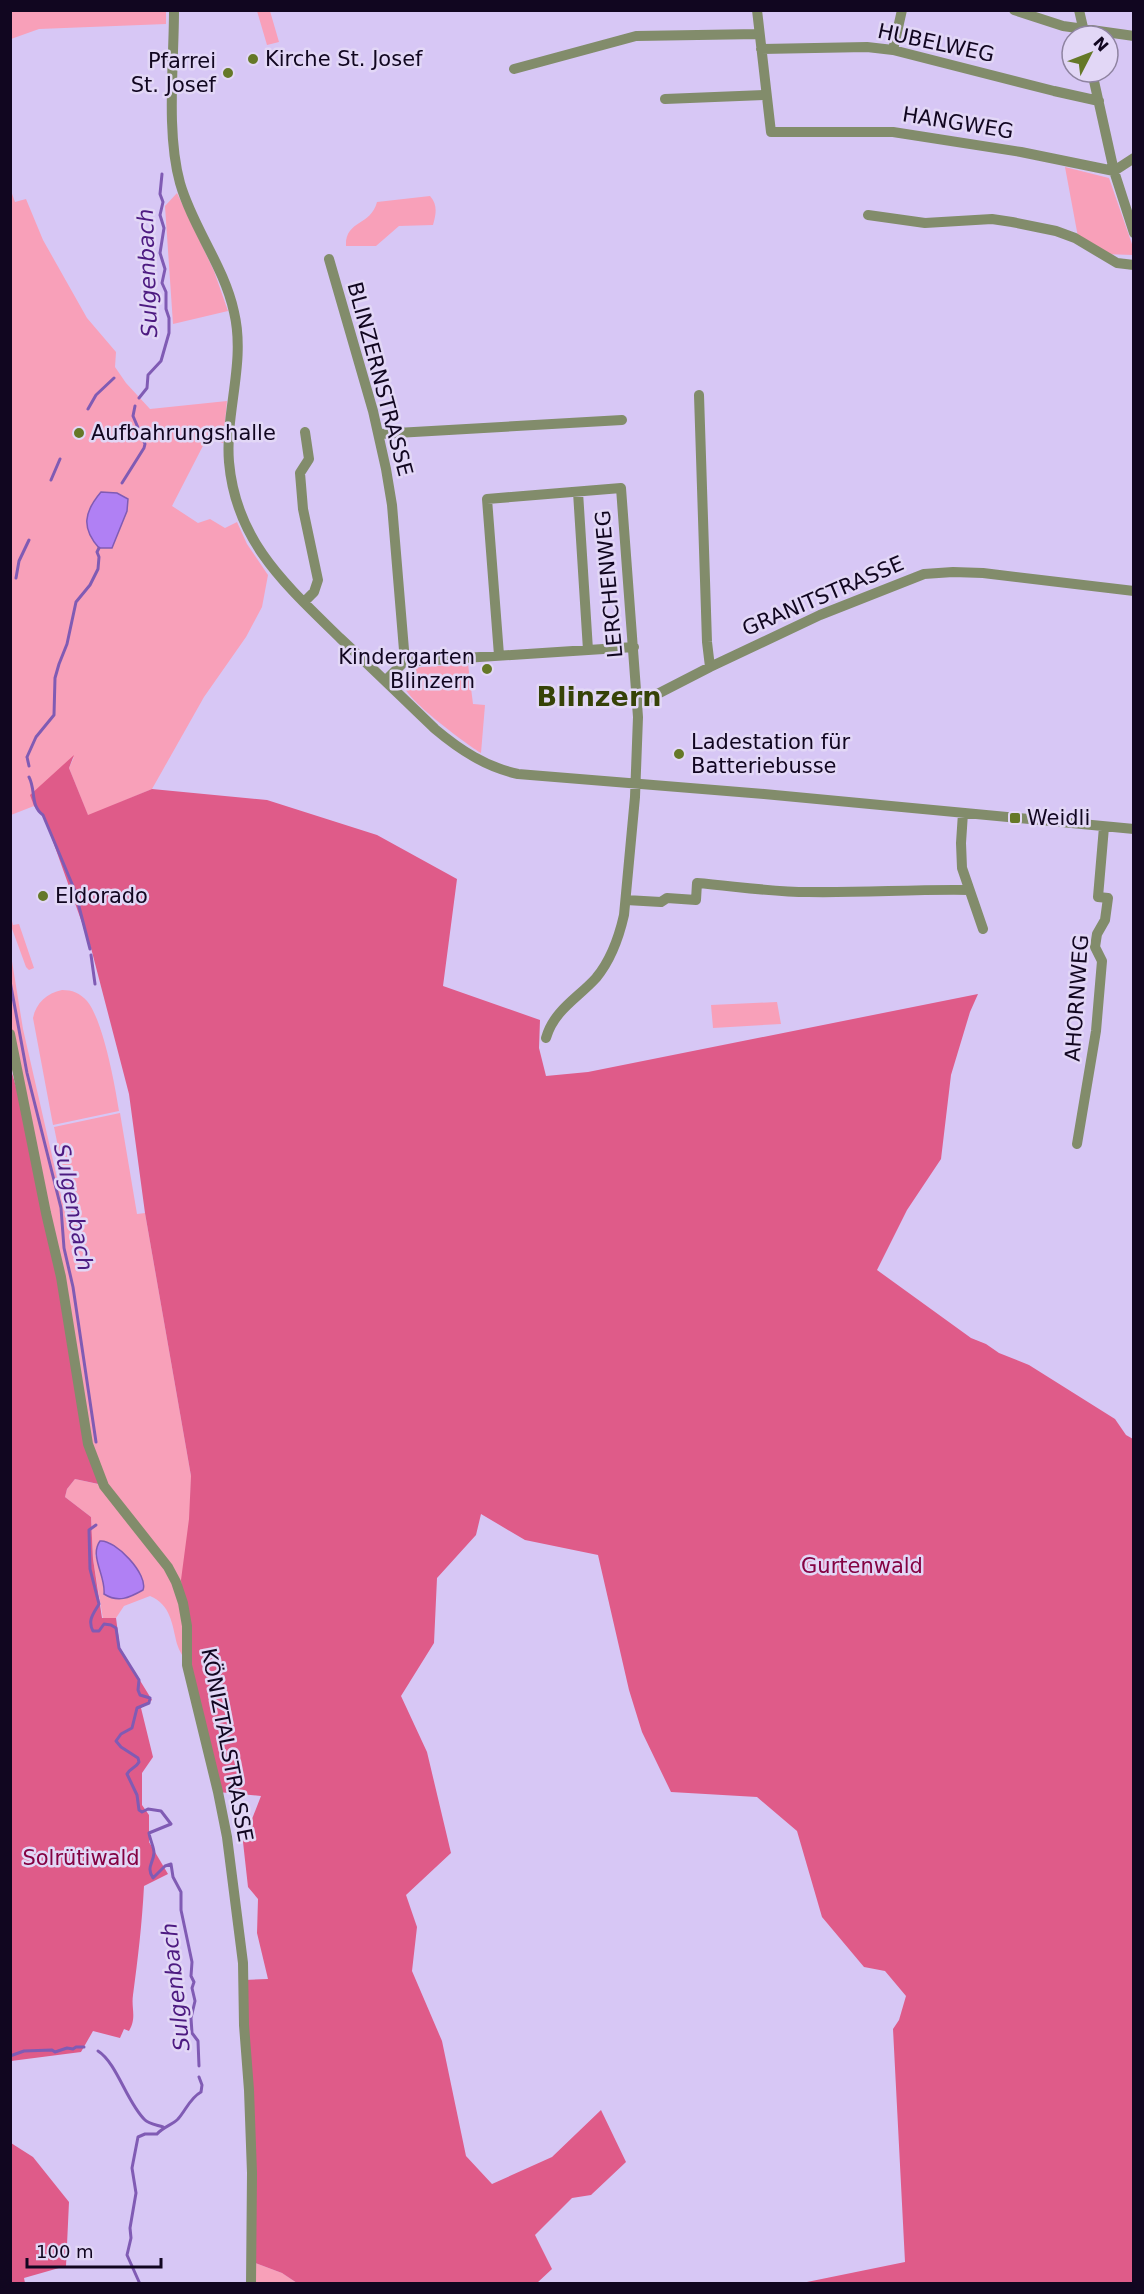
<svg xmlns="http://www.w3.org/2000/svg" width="1144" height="2294" font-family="'DejaVu Sans',sans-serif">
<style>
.green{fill:#f8a0b9;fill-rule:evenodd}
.forest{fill:#df5b89}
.water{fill:#b080f4;stroke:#805bb4;stroke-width:1.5}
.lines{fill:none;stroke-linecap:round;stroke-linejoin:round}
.stream{stroke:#805bb4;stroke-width:3}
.minor{stroke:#828c6b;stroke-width:10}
.poi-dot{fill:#657827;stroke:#e2d7f6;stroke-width:2}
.labels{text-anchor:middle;stroke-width:5;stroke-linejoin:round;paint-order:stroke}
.street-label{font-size:21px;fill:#110620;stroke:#e2d7f6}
.poi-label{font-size:21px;fill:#110620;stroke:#e2d7f6;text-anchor:start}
.park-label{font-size:21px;fill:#840242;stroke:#e2d7f6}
.water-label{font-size:22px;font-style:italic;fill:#4d1a81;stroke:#e2d7f6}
.district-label{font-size:27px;font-weight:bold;fill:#364207;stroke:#e2d7f6}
</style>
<rect width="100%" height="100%" fill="#d7c7f5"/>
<path class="green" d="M11,10L166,11V24L39,29L11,39Z
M257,11H270L279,42L267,45Z
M1065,167L1109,178L1133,247V255L1103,254L1078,237Z
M10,188L15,202L26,199L43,240L87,318L116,352L115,367L126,383L150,409L227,401L223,443L207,438L172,506L198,523L210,519L225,528L237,522L247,544L268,575L262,607L246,637L204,697L152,789L88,816L69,768L74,757L31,795L34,806L11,815Z
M177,193L214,271L228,311L173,324L165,206Z
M430,196C438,205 436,214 433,225L399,226L376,246H346C345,220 371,226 377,202Z
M468,664L473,704L485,705L481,753C466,744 408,701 404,686C402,680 404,672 408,668Z
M11,917L13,925L19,924L34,968L29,970L26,967L11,926Z
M10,949L23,1029L68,1226L74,1225L54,1127L120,1113L137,1214L145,1213L191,1476L188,1665C184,1658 179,1651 177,1644C172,1624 171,1605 150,1596L124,1606L116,1618L103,1619L93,1559L91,1517L65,1497L67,1489L75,1479L102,1485L94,1461L32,1142L11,1066ZM109,1542L127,1558L135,1594C123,1599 116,1601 105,1594L104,1577L95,1555Z
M62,990C72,990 80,993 87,1001C103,1020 115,1085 119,1111L53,1125L33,1018C36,1003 47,993 62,990Z
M777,1002L781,1024L713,1028L711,1005Z
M250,2261L282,2273L297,2283H251Z"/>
<path class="forest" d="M74,755L69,768L88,815L152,789L267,800L377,835L457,879L443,986L540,1020L539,1048L546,1076L588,1072L978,994L970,1012L951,1075L941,1159L907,1210L877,1270L971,1338L986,1344L999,1353L1029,1365L1115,1419L1126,1435L1133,1439V2283H802L905,2262L893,2029L899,2020L906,1996L885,1971L864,1967L822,1917L797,1831L757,1797L671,1792L642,1732L629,1690L598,1555L525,1540L481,1514L476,1535L437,1578L434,1643L401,1696L427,1752L451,1853L406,1895L417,1927L412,1971L442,2041L466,2156L492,2184L552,2157L601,2110L626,2162L591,2195L572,2198L535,2235L552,2269L537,2283H297L282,2273L250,2261L244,1980L268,1979L257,1933L258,1899L248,1887L243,1842L261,1796L218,1792L188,1665L181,1580L189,1519L191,1476L145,1213L129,1094L91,948L45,819L34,806L30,795Z
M10,1066L32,1142L88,1444L103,1485L75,1479L67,1489L65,1497L91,1517L93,1559L102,1618H116L120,1648L152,1700L141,1708L153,1757L142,1773V1805L149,1815V1842L168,1874L144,1886C142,1924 138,1958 133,1995C131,2009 137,2017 129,2031L124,2029L120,2038L93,2031L81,2052L11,2061Z
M11,2143L33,2157L69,2202L66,2266L24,2278L25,2283H11Z"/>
<path class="water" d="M101,492L117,493L128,499L127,511L112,548H99C81,528 84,512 101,492Z
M100,1541C115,1539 149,1575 143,1590C129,1598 118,1603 104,1594C106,1576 89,1556 100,1541Z"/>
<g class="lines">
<path class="stream" d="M139,398L147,388L148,375L161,361L169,333V318L166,309V292L162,283L165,269L160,253L164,228L160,215L163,202L160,194L162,174
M88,409L96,395L114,378
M51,480L60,459
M122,483L144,448L145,444L133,416L135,406
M16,578L19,561L29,540
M27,757L36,737L54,715L55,678L59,664L67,644L76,602L90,585L98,569L99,557L97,552L99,548
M27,757L29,766
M29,777C36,790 30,806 43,815L75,891L90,949
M91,955L95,984
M10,981L27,1073L61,1208L64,1248L73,1287L96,1442
M96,1525L89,1530L90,1569L99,1604C94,1613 87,1620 93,1631H99L104,1624L111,1625L116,1628L119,1648L139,1680L138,1690L140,1695L150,1698L149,1703L137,1708L132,1728L121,1734L116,1741L121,1747L138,1758L139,1762C136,1768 130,1768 127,1774L137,1795L139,1810L142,1812L148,1809L161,1811L171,1824L149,1833C150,1840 154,1847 154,1853C153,1864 146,1867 153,1878L165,1866L171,1864L173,1877L181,1892V1910L192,1962L191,1976L194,1982L192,1988L195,2001L191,2018L192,2033L198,2041L199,2066
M98,2051C117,2063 127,2103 145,2120C149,2124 157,2125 163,2127
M10,2056L24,2051L52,2050L55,2052L67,2048L73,2049L76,2047H84
M140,2284L127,2255L131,2238L130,2228L136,2193L132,2168L138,2137L145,2134H157C163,2127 172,2125 178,2119C186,2110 190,2098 201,2092L202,2085L199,2077"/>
<path class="minor" d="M174,10C174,63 166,133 180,183C193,228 224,266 234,312C246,362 225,412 229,462C236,542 286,585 340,638C372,668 404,699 435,729C460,750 486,767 518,774L764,794L1134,829
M757,10L771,132H893L1021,152L1114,171L1134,158
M1014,10L1063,26L1134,36
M1079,10L1085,36
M761,49L867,47L893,50L1054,91L1099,101
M893,50L902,10
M514,69L636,36L759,34
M1092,72L1114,171L1134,233
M665,99L765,95
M868,215L925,223L992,219L1012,222L1056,231L1075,238L1117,263L1134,265
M329,259L373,411L386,469L392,505L404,650V662L385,681
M699,395L707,642L710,667
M379,434L622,420
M578,492L588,650
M304,602L314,592L318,580L303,509L300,473L309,459L305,432
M499,655L487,499L621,488L638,717L635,797L624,915C619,937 611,960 596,978C578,998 554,1010 546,1038
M404,662L634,647
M638,704L710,667L820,615L924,574L953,572L983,573L1134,591
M963,813L961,843L962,868L983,929
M626,900L661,902L667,898L696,900L697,883C734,886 771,892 808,892C862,893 915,889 969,890
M10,1034L46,1213L61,1277L88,1444L104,1486L168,1567L176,1582L183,1603L187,1626V1665L218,1792L227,1837L243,1963L244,2025L249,2090L252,2173L251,2284
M1077,1144L1096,1031L1102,961L1095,947L1097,934L1105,920L1108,898L1098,897L1104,827"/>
</g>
<g class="poi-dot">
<circle cx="253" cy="59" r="6"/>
<circle cx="228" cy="73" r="6"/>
<circle cx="79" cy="433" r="6"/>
<circle cx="487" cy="669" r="6"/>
<circle cx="679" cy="754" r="6"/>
<rect x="1009" y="812" width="12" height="12" rx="3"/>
<circle cx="43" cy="896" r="6"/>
</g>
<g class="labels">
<g class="street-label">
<text transform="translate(936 43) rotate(12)" y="7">HUBELWEG</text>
<text transform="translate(958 123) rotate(9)" y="7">HANGWEG</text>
<text transform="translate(380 379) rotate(75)" y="7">BLINZERNSTRASSE</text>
<text transform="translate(609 584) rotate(-95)" y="7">LERCHENWEG</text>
<text transform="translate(823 596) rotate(-23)" y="7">GRANITSTRASSE</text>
<text transform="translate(1077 998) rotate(-86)" y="7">AHORNWEG</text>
<text transform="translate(227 1745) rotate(79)" y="7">KÖNIZTALSTRASSE</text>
</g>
<g class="poi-label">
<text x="265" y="66">Kirche St. Josef</text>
<text x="216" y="68" text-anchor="end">Pfarrei<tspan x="216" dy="24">St. Josef</tspan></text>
<text x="91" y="440">Aufbahrungshalle</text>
<text x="475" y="664" text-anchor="end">Kindergarten<tspan x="475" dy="24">Blinzern</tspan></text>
<text x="691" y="749">Ladestation für<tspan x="691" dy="24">Batteriebusse</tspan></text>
<text x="1027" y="825">Weidli</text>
<text x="55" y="903">Eldorado</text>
</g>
<g class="park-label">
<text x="862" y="1573">Gurtenwald</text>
<text x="81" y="1865">Solrütiwald</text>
</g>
<g class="water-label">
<text transform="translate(147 273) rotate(-92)" y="8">Sulgenbach</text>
<text transform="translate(74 1207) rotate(79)" y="8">Sulgenbach</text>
<text transform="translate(175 1987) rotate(-96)" y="8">Sulgenbach</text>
</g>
<g class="district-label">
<text x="599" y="706">Blinzern</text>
</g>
</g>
<rect width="1144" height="2294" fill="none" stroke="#110620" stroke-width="24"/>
<g transform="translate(1090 54) rotate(48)"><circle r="28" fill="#e2d7f6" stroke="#8e83a0" stroke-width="1.5"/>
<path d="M0-4.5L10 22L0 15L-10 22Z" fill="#657827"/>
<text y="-9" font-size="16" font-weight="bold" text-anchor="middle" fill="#110620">N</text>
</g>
<path d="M27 2258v9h134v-9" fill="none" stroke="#110620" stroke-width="3"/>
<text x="36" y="2258" font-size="18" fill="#110620" stroke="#e2d7f6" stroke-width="4.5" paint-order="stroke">100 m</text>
</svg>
